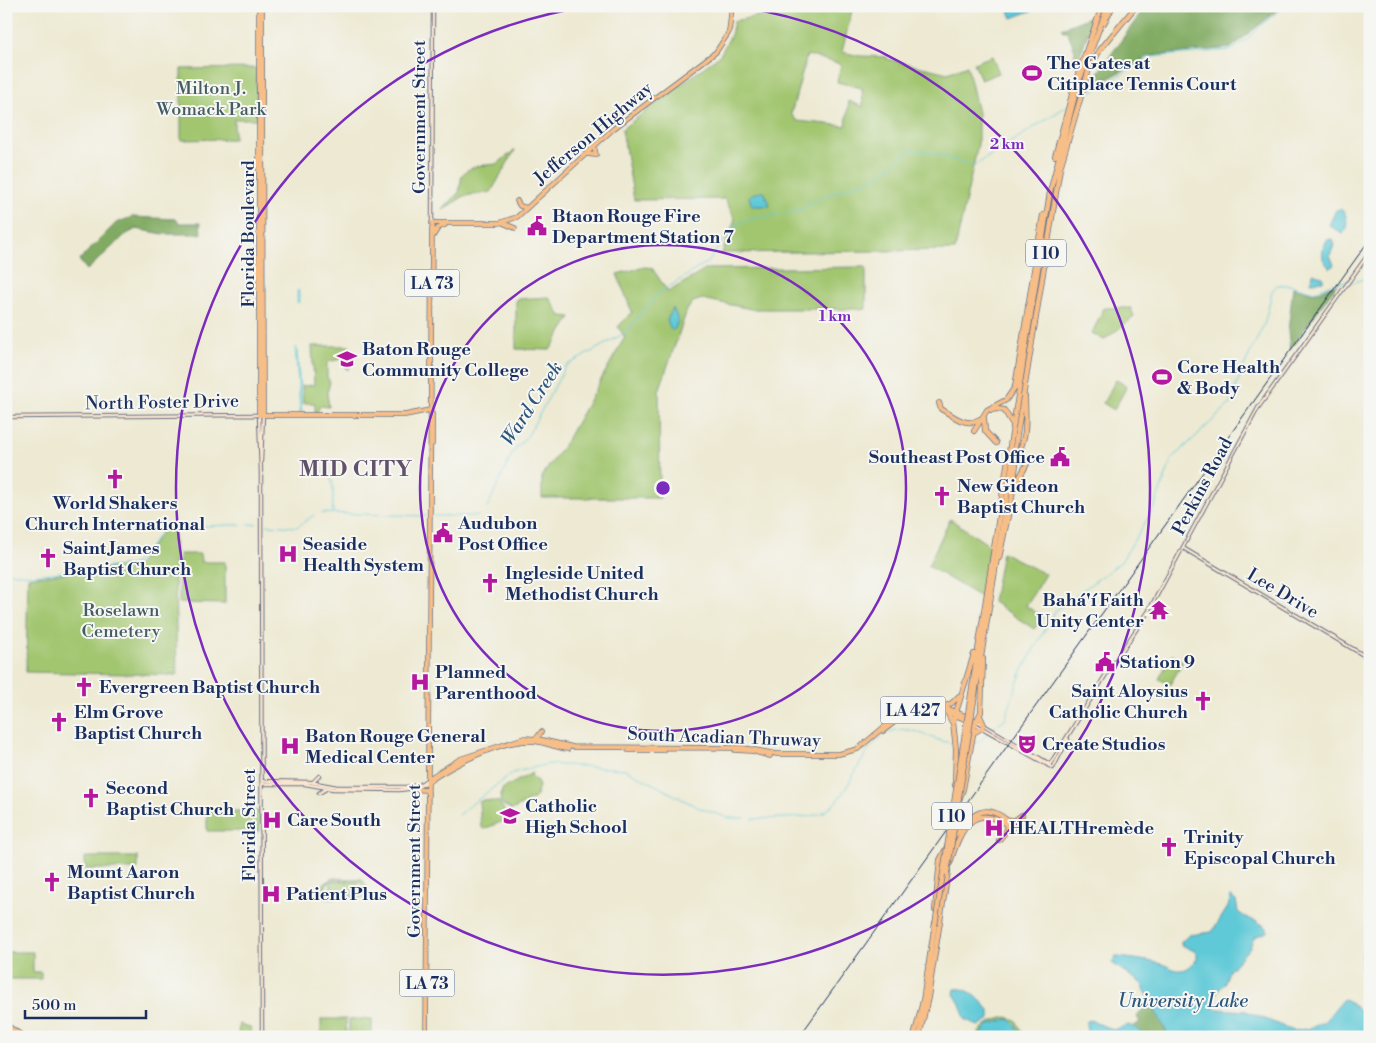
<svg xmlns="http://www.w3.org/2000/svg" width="1376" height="1043" font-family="'Libre Bodoni',serif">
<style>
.green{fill:#a2c670;stroke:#5e7a67;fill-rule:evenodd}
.forest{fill:#81ab62;stroke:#4e6d60}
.water{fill:#5ec9d7;stroke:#3c7c9a}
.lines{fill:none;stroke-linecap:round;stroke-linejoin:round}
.stream{stroke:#5ec9d7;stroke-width:1}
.canal{stroke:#5ec9d7;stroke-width:2.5}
.secondary-casing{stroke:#647087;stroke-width:4.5}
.primary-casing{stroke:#647087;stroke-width:5.5}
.motorway-casing{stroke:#647087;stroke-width:6}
.secondary{stroke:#fce5cf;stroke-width:2.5}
.primary{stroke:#f7be88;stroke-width:4}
.motorway{stroke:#f7be88;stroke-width:4.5}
.rail{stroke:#1b2f5e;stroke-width:1}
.motorway-bridge-casing{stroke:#647087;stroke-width:6;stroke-linecap:butt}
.motorway-bridge{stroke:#f7be88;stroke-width:4.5}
.ring{fill:none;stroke:#7b2cbf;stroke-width:2.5}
.labels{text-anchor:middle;stroke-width:4;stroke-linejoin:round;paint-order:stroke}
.shield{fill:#f6f6f2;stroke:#5d6b8a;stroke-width:1}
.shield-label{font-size:16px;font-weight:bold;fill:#1b2f5e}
.poi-label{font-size:18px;font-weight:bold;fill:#1b2f5e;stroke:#f6f6f2;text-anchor:start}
.park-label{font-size:18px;fill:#445c63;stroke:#f6f6f2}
.street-label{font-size:18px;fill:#1b2f5e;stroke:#f6f6f2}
.water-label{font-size:19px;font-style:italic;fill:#2c567c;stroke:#f6f6f2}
.district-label{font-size:22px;font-weight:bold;letter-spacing:1px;fill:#62516b;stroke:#f6f6f2}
.centre{fill:#7b2cbf;stroke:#f6f6f2;stroke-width:2.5}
.ring-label{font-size:15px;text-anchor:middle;font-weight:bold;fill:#7b2cbf;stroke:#f6f6f2;stroke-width:4;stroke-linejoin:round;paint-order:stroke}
</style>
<rect width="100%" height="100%" fill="#f6f6f2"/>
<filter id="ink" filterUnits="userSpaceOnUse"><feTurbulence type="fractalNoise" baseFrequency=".02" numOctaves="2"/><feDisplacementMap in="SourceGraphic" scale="10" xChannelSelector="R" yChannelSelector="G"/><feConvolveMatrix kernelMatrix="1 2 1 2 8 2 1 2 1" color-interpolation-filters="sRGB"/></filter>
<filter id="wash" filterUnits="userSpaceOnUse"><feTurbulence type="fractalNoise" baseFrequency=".0096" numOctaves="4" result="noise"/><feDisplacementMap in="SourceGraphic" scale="20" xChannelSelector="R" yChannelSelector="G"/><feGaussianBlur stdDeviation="1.12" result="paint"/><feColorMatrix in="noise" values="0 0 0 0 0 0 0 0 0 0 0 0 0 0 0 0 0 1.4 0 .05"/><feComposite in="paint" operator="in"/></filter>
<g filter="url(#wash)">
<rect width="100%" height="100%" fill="#ede9d2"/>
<path class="green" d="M795,6H853L842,52L860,56L887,57V59L948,73L967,65L978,113V144L955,250L722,253L735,219L725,199L634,200L622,129L720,55L731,35L734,21L787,10ZM807,55L841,64L837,82L862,88L863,107L849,101L846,126L797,121L791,114Z
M992,56L999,73L981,80L974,63Z
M256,68L257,119H234V139L181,140V69Z
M515,150L491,192L464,196L443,210L459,192L462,175L466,171L476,166L497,164Z
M645,267L652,268L668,292L707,269L866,267V309H751L702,299L693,302L687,310L659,391L660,498H542V476L564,445L625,337L618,327L632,312L617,274Z
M549,297L561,316L571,317L550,350L516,349V299Z
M1104,308H1131L1134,317L1104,340L1092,333Z
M312,346H349V369H346V358L327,362V377L330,382L327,393L329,407L320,406L317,413H315V403H303L302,386L314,385Z
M1116,380L1127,386L1114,410L1103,403Z
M950,519L990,546L982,598L928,566Z
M174,528L177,675L26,672L28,577L138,565L161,532Z
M1002,552L1045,574L1026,606L1043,617L1034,629L993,602Z
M179,554H200L201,562H225V604L179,603Z
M1172,655L1183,661L1170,685L1159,679Z
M532,773L531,776L536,780L539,786L536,797L510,811V808L504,806L500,801L502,789Z
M483,800L499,802L504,810L506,820L484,829L481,827L479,802Z
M207,811H260V831H207Z
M85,857H138V869H85Z
M332,878L362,879L367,886L364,898H325L323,884ZM332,880L360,881L364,889C359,899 341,896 331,895L325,888L328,882Z
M331,881L358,882V894H331Z
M6,952H33V972H41V979H6Z
M1007,1017L1016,1020L1022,1032L1020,1037H976C983,1024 993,1020 1007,1017Z
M321,1019H346V1037H321Z
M349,1019H372V1037H349Z
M239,1024L250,1027L254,1037H238Z"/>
<path class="forest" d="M1146,6H1282L1231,48L1149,56L1084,92Z
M1095,15L1076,65V66L1073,64L1075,50L1067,31H1063L1062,28Z
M132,217L176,219L179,223H200L201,234H163L136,229L125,235L87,270L79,260L116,223Z
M1337,284L1290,350L1288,331L1293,287L1314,293Z
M1369,912L1370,952L1363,970L1361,967L1363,945Z
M1153,1001L1169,1037H1142L1133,1027L1140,1022L1137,1017L1148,1002Z"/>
<path class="water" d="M1007,6H1044L1012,18Z
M764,191L770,206H752L749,197L752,194Z
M1340,209C1349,214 1348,227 1343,234L1329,225L1336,210Z
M1327,240L1332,239L1335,243L1330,255L1334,265L1331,268C1320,262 1321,250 1327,240Z
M1313,273L1323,277V281L1311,282Z
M673,308L678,320L675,329L671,330L667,320Z
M1231,896L1236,901L1238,912C1249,921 1256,919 1267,928V932L1254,937L1250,947L1229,971L1224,984L1211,999L1210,1004L1217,1009L1246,1011L1294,1031L1311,1028L1325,1021L1342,1000L1345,999L1370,1018V1024L1362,1037H1169L1141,983L1112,963L1116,957C1123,957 1155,962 1162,964C1168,966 1175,971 1181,970C1188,970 1193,964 1197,959V952L1181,945V942L1189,935L1212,932L1228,907Z
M955,989C970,987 980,1000 990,1011V1019L978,1026L965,1019L960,1004L954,994Z
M1009,1019C1015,1022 1020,1030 1018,1037H980L987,1025Z
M1090,1020L1113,1030L1129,1025L1139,1030L1143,1037H1087L1086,1022Z"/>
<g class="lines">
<path class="stream" d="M1083,97L1150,57L1232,50L1250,37L1261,25L1285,6
M321,471C339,473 331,501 333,513
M487,508L513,452L528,435L566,366L625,333L658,294L709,261L734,225L747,220L800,210L822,197L881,175L900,157L911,150L931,152L974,166L1067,106
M322,513L426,516
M434,516H478
M267,525L297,527L314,515
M180,527L256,524
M6,572L32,575L131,565L142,558L163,529L175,527
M991,729L1005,719L1021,673L1055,611L1121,562L1154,508L1172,459L1230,404L1242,370L1265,322L1272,291L1277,285H1290L1314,292L1336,282H1354L1370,277
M973,744L979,742L989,732
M458,815L512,773L548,764L625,769L697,807L728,818H745
M753,819C768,818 812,819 824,812C851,797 862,740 892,731C915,724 933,743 954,743"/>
<path class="canal" d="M298,291V302
M296,348L301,412"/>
</g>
</g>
<g filter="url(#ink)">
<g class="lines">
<defs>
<path id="secondary" d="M432,222L433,6
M6,417L259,415L261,472L262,1037
M261,461L263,415
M1183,548L1370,659
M977,721L1048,763L1049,766
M975,724L1053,768L1068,739
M1049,766L1105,676L1148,612L1258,408L1370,252
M262,781L310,782L337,787H406L419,785L428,779
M313,782L319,776
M262,784H305L333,789L399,790L416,788L428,782
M319,793L326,789"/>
<path id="primary" d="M259,6V415H405L430,410
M262,6L263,415
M586,154L596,155L594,146
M517,201L520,206L527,208
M503,223L515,228
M433,229L432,223H499L517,217L613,129L716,52L729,32L732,6
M433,236L438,228L445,225
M432,444V414
M930,710L947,712L969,721
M883,731L900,718
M536,739L541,732
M628,750H663
M735,750L752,751L770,756
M428,779L460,759L524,738L538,739L573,747L744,748L777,754H839L858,749L891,721L916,710L947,708L977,721
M428,782C453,765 500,740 531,741C544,741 555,748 568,749
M412,789L425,790L428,793
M426,1037L432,228"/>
<path id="motorway" d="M1104,23L1113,6
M1077,77L1102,6
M1055,156L1073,91
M939,403L941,409C954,416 966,428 980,419
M991,410L997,409L1004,410L1012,423
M984,418L985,431L996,443
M974,431L987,410L1006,400L1015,387L1043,215
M1021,447L1024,460
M1015,454C1029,444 1025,412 1025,397
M1017,482L1028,462
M999,558L1012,497L1017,456
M943,707L952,703L959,696
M969,707L1050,192L1078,84L1108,6
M973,707L1060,168L1089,69L1100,50L1136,6
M947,712L952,722
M980,716L984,725
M975,732L982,728
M955,785L956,749L953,722L974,654
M958,803L963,789L975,724L981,712L983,659
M1008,821L1015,820L1022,815
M952,839C971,814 986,798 1013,826
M999,840L1007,830L1006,824
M950,863C960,831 972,799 1012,828
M935,910L940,860L948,845
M6,1025L24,1037
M6,1034L10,1037
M914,1037L923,1001L935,923
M919,1037L928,997L948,871"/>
</defs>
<use href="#secondary" class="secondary-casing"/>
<use href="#primary" class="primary-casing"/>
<use href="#motorway" class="motorway-casing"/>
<use href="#secondary" class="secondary"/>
<use href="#primary" class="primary"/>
<use href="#motorway" class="motorway"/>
<path class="rail" d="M799,1037L1370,239"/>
<defs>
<path id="motorway-bridge" d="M947,873L973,707
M935,925L969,707"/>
</defs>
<use href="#motorway-bridge" class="motorway-bridge-casing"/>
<use href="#motorway-bridge" class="motorway-bridge"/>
</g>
</g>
<g class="ring">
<circle cx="663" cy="488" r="243"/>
<path d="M735 6A487 487 0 1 1 591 6"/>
</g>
<defs>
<symbol id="stadium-bare" viewBox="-9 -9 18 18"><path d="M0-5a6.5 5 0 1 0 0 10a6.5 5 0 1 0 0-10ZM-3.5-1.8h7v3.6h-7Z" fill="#b5179e" stroke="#f6f6f2" stroke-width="2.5" paint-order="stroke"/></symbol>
<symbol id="civic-bare" viewBox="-9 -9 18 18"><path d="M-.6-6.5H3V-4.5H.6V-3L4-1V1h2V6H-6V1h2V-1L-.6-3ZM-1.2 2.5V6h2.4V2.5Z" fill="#b5179e" stroke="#f6f6f2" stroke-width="2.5" paint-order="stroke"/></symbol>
<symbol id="university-bare" viewBox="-9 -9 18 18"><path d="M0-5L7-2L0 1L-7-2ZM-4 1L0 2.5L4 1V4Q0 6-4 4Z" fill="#b5179e" stroke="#f6f6f2" stroke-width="2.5" paint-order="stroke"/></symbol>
<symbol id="church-bare" viewBox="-9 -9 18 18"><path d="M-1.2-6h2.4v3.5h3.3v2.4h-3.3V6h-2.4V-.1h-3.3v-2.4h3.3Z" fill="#b5179e" stroke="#f6f6f2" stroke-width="2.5" paint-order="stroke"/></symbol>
<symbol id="hospital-bare" viewBox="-9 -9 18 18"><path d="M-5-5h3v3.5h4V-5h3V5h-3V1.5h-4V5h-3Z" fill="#b5179e" stroke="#f6f6f2" stroke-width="2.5" paint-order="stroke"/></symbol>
<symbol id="temple-bare" viewBox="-9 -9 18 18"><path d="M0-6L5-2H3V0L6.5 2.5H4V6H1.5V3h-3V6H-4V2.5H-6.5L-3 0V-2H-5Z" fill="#b5179e" stroke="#f6f6f2" stroke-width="2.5" paint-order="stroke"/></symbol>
<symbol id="theatre-bare" viewBox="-9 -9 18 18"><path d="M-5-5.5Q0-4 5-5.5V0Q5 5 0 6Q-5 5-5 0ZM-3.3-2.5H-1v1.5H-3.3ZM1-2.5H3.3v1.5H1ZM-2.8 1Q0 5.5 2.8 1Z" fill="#b5179e" stroke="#f6f6f2" stroke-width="2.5" paint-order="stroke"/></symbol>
<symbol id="school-bare" viewBox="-9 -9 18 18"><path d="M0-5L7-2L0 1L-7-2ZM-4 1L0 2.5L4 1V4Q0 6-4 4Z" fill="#b5179e" stroke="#f6f6f2" stroke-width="2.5" paint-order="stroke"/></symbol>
</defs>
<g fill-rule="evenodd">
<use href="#stadium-bare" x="1018" y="59" width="28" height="28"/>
<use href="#civic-bare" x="523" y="212" width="28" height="28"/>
<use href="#university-bare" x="333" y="345" width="28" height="28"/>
<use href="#stadium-bare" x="1148" y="363" width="28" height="28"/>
<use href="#civic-bare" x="1046" y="443" width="28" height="28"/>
<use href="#church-bare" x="101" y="465" width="28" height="28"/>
<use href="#church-bare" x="928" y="482" width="28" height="28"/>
<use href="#civic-bare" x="429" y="519" width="28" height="28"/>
<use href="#hospital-bare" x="274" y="540" width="28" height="28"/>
<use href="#church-bare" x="34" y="544" width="28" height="28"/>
<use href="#church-bare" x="476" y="569" width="28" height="28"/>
<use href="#temple-bare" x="1145" y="596" width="28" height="28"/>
<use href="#civic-bare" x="1091" y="648" width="28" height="28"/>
<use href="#hospital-bare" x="406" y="668" width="28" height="28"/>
<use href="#church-bare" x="70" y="673" width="28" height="28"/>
<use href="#church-bare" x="1189" y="687" width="28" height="28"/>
<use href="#church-bare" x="45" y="708" width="28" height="28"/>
<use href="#theatre-bare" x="1013" y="730" width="28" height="28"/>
<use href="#hospital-bare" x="276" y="732" width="28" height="28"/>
<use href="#church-bare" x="77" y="784" width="28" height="28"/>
<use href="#school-bare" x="496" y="802" width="28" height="28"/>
<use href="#hospital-bare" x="258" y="806" width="28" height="28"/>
<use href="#hospital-bare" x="980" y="814" width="28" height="28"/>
<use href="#church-bare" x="1155" y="833" width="28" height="28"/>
<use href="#church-bare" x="38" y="868" width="28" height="28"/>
<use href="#hospital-bare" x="257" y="880" width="28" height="28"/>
</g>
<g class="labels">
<g class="shield">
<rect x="1026" y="239.5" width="40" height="27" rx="4"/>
<rect x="404.5" y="269.5" width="55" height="27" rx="4"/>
<rect x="880.5" y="696.5" width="65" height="27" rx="4"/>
<rect x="932" y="802.5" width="40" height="27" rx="4"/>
<rect x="399.5" y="969.5" width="55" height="27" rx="4"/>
</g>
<g class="shield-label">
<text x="1046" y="259">I 10</text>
<text x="432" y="289">LA 73</text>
<text x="913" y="716">LA 427</text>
<text x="952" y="822">I 10</text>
<text x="427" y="989">LA 73</text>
</g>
<g class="poi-label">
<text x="1047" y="69">The Gates at<tspan x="1047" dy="21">Citiplace Tennis Court</tspan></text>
<text x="552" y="222">Btaon Rouge Fire<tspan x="552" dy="21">Department Station 7</tspan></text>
<text x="362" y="355">Baton Rouge<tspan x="362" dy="21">Community College</tspan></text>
<text x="1177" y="373">Core Health<tspan x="1177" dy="21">&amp; Body</tspan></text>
<text x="1045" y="463" text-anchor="end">Southeast Post Office</text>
<text x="957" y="492">New Gideon<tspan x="957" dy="21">Baptist Church</tspan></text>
<text x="115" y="509" text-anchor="middle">World Shakers<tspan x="115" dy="21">Church International</tspan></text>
<text x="458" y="529">Audubon<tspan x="458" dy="21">Post Office</tspan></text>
<text x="303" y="550">Seaside<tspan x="303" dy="21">Health System</tspan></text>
<text x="63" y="554">Saint James<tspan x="63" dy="21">Baptist Church</tspan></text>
<text x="505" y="579">Ingleside United<tspan x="505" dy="21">Methodist Church</tspan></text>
<text x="1144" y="606" text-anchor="end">Bahá'í Faith<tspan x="1144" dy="21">Unity Center</tspan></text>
<text x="1120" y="668">Station 9</text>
<text x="435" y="678">Planned<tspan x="435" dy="21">Parenthood</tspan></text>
<text x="99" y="693">Evergreen Baptist Church</text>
<text x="1188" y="697" text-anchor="end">Saint Aloysius<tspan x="1188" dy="21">Catholic Church</tspan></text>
<text x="74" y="718">Elm Grove<tspan x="74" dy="21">Baptist Church</tspan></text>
<text x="305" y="742">Baton Rouge General<tspan x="305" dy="21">Medical Center</tspan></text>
<text x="1042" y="750">Create Studios</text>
<text x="106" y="794">Second<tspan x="106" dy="21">Baptist Church</tspan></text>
<text x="525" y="812">Catholic<tspan x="525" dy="21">High School</tspan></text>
<text x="287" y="826">Care South</text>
<text x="1009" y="834">HEALTHremède</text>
<text x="1184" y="843">Trinity<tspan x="1184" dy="21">Episcopal Church</tspan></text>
<text x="67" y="878">Mount Aaron<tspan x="67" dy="21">Baptist Church</tspan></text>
<text x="286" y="900">Patient Plus</text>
</g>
<g class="park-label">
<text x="211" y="94">Milton J.<tspan x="211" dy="21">Womack Park</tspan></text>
<text x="121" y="616">Roselawn<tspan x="121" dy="21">Cemetery</tspan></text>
</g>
<g class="street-label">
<text transform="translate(419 117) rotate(-90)" y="6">Government Street</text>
<text transform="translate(593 133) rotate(-40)" y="6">Jefferson Highway</text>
<text transform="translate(248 234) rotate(-90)" y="6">Florida Boulevard</text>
<text transform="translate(162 402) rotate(-1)" y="6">North Foster Drive</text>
<text transform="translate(1202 486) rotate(-62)" y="6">Perkins Road</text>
<text transform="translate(1283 593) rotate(31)" y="6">Lee Drive</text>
<text transform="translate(724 737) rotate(2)" y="6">South Acadian Thruway</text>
<text transform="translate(249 825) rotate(-90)" y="6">Florida Street</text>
<text transform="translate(414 861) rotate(-90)" y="6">Government Street</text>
</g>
<g class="water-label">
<text transform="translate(531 403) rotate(-57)" y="7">Ward Creek</text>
<text x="1183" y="1007">University Lake</text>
</g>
<g class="district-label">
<text x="356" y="476">MID CITY</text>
</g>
</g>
<circle cx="663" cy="488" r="8" class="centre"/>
<g class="ring-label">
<text x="1007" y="149">2 km</text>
<text x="835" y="321">1 km</text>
</g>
<rect width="1376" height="1043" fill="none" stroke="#f6f6f2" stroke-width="25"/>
<path d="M25 1010v8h121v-8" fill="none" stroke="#1b2f5e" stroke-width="2.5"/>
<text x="32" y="1010" font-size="15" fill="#1b2f5e" stroke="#f6f6f2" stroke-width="4" paint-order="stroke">500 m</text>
</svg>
